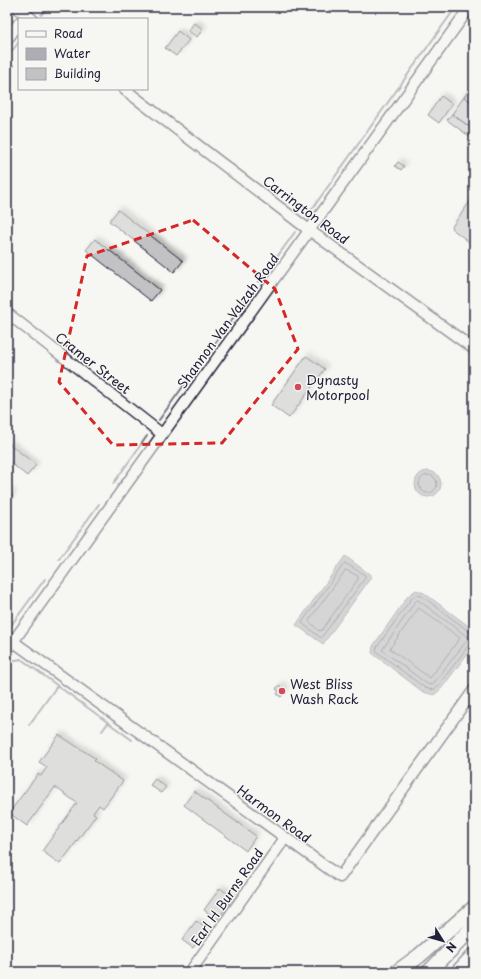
<svg xmlns="http://www.w3.org/2000/svg" width="481" height="979" font-family="'Playpen Sans',sans-serif">
<style>
.water{fill:#adadb3;stroke:#757583}
.lines{fill:none;stroke-linecap:round;stroke-linejoin:round}
.shore{stroke:#5a5a6b;stroke-width:1}
.stream{stroke:#757583;stroke-width:2}
.building{fill:#c2c2c4;stroke:#22223b;filter:url(#shadow)}
.minor-casing{stroke:#22223b;stroke-width:13}
.highway-casing{stroke:#22223b;stroke-width:17}
.minor{stroke:#f6f6f2;stroke-width:10}
.highway{stroke:#f6f6f2;stroke-width:14}
.marked{fill:none;stroke:#d62828;stroke-width:3;stroke-dasharray:8 5;stroke-linejoin:round}
.poi-dot{fill:#d1495b;stroke:#f6f6f2;stroke-width:1.5}
.labels{text-anchor:middle;stroke-width:3;stroke-linejoin:round;paint-order:stroke}
.street-label{font-size:13px;fill:#22223b;stroke:#f6f6f2}
.poi-label{font-size:13px;fill:#22223b;stroke:#f6f6f2;text-anchor:start}
</style>
<defs>
<filter id="shadow"><feDropShadow dx="3.5" dy="-3.5" stdDeviation="2" flood-color="#0004"/></filter>
</defs>
<rect width="100%" height="100%" fill="#f6f6f2"/>
<filter id="ink" filterUnits="userSpaceOnUse"><feTurbulence type="fractalNoise" baseFrequency=".025" numOctaves="2"/><feDisplacementMap in="SourceGraphic" scale="8" xChannelSelector="R" yChannelSelector="G"/><feConvolveMatrix kernelMatrix="1 2 1 2 8 2 1 2 1" color-interpolation-filters="sRGB"/></filter>
<g filter="url(#ink)">
<path class="water" d="M415 484a13 13 0 1 1 26 0a13 13 0 1 1-26 0Z
M345,556L372,576L323,644L296,625Z
M416,590L424,593L474,630V645L441,689L434,695L423,692L372,653L373,646L408,596Z"/>
<g class="lines">
<path class="shore" d="M419 484a9 9 0 1 1 18 0a9 9 0 1 1-18 0Z
M345,563L365,575V578L321,638L302,623Z
M346,570L358,576V579L322,630L319,631L309,621Z
M418,600L469,638L432,685L427,684L382,650L415,602Z
M419,608L460,638L430,678L390,649Z
M474,632H470L422,596L417,595L411,599L377,647L376,651L425,688L433,690L438,686L469,645L474,643"/>
<path class="stream" d="M41,15L48,7
M7,18L11,20
M7,57L19,42
M7,61L14,66
M307,216L456,7
M259,282L295,232
M207,355L245,301
M159,420L192,374
M113,484L147,436
M59,559L99,504
M7,626L12,624L45,579
M7,667L11,661L21,659L132,740
M29,725L57,686
M102,731L108,723"/>
</g>
<path class="building" d="M194,23L203,29L197,37L188,31Z
M178,31L189,40L176,56L165,48Z
M468,91L474,96V104L464,97Z
M441,96L452,104L439,123L428,115Z
M464,97L474,104V130L452,114Z
M452,114L474,130L473,139L447,120Z
M398,162L404,166L401,170L395,166Z
M474,196V235L469,242L451,228Z
M118,210L183,261L174,272L109,221Z
M95,239L160,290L151,301L86,250Z
M306,356L325,369L289,418L271,405Z
M7,442L36,465L27,476L7,460Z
M7,490L13,495L7,502Z
M279,685L286,690L281,697L277,694L279,691L276,689Z
M59,735L96,759L94,761L123,781L103,808L99,805L93,813L96,815L60,864L42,851L77,803L55,787L27,826L9,813L38,774L41,776L47,767L39,762Z
M155,779L166,787L161,793L150,785Z
M194,791L256,836L246,851L184,805Z
M220,888L233,898L217,920L204,910Z
M196,921L207,929L193,948L182,940Z"/>
<g class="lines">
<defs>
<path id="minor" d="M16,7L32,19
M7,40L19,23
M124,89L309,230L474,349
M7,313L162,434
M7,637L340,877L474,690
M7,650L470,7
M190,972L285,838"/>
<path id="highway" d="M397,972L419,956L474,908
M429,972L474,926
M458,972L474,955"/>
</defs>
<use href="#minor" class="minor-casing"/>
<use href="#highway" class="highway-casing"/>
<use href="#minor" class="minor"/>
<use href="#highway" class="highway"/>
</g>
</g>
<path d="M0 0H481V979H0ZM193,220L275,289L298,349L222,443L113,445L59,382L87,256Z" fill="#f6f6f2" fill-opacity=".55" fill-rule="evenodd"/>
<path class="marked" d="M193,220L275,289L298,349L222,443L113,445L59,382L87,256Z"/>
<g class="poi-dot">
<circle cx="298" cy="387" r="4"/>
<circle cx="282" cy="691" r="4"/>
</g>
<g class="labels">
<g class="street-label">
<text transform="translate(306 210) rotate(37)" y="5">Carrington Road</text>
<text transform="translate(228 321) rotate(-54)" y="5">Shannon Van Valzah Road</text>
<text transform="translate(93 363) rotate(38)" y="5">Cramer Street</text>
<text transform="translate(274 814) rotate(36)" y="5">Harmon Road</text>
<text transform="translate(227 897) rotate(-55)" y="5">Earl H Burns Road</text>
</g>
<g class="poi-label">
<text x="306" y="385">Dynasty<tspan x="306" dy="15">Motorpool</tspan></text>
<text x="290" y="689">West Bliss<tspan x="290" dy="15">Wash Rack</tspan></text>
</g>
</g>
<rect width="481" height="979" fill="none" stroke="#f6f6f2" stroke-width="24"/>
<rect x="12" y="12" width="457" height="955" fill="none" stroke="#22223b" stroke-width="1.5" filter="url(#ink)"/>
<rect x="18" y="18" width="130" height="72" fill="#f6f6f2" stroke="#a1a1a9"/>
<rect x="26" y="31" width="20" height="6" fill="#f6f6f2" stroke="#a1a1a9"/>
<text x="54" y="38" font-size="12" fill="#22223b">Road</text>
<rect x="26" y="48" width="20" height="12" fill="#adadb3" stroke="#a1a1a9"/>
<text x="54" y="58" font-size="12" fill="#22223b">Water</text>
<rect x="26" y="68" width="20" height="12" fill="#c2c2c4" stroke="#a1a1a9"/>
<text x="54" y="78" font-size="12" fill="#22223b">Building</text>
<g transform="translate(443 941) rotate(127)" stroke="#f6f6f2" stroke-width="3" paint-order="stroke">
<path d="M0-3L7 15L0 10L-7 15Z" fill="#22223b"/>
<text y="-6" font-size="11" font-weight="bold" text-anchor="middle" fill="#22223b">N</text>
</g>
</svg>
